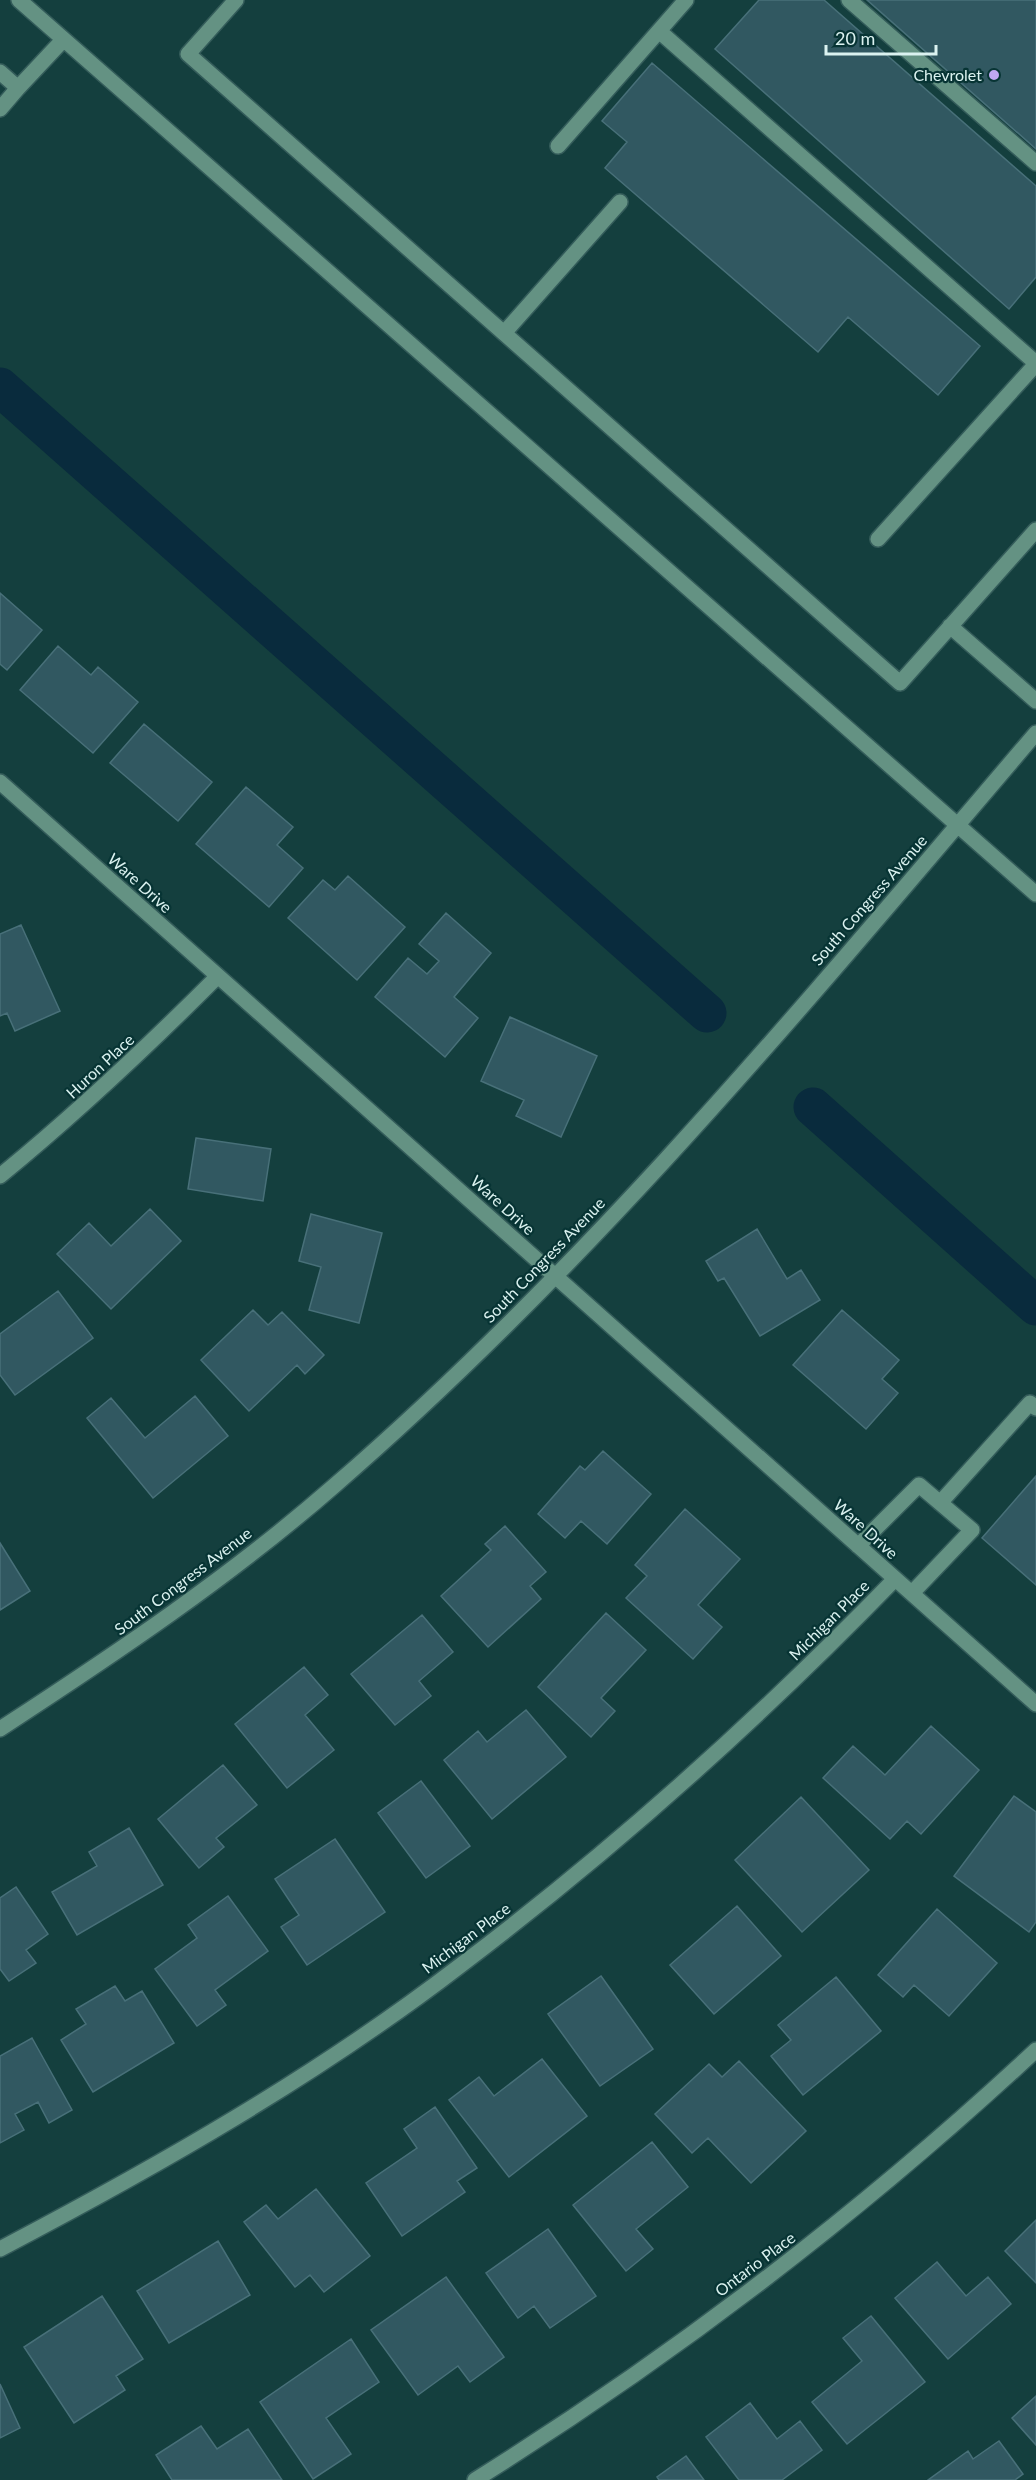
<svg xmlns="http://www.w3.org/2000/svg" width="1036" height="2480" font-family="Lato,sans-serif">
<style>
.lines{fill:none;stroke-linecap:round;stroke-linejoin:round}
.canal{stroke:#092b3d;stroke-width:39}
.building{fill:#315861;stroke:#487079;stroke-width:1.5}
.minor-casing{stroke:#345c5a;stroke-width:18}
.minor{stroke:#649283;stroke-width:15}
.poi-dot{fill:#c0a8f3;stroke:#073434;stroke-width:2}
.labels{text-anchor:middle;stroke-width:4.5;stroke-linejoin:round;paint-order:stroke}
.poi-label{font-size:16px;fill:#dbf2f0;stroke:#073434;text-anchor:end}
.street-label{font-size:16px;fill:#dbf2f0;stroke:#073434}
</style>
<rect width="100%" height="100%" fill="#143f3e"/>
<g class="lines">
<path class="canal" d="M0,387L707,1013
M813,1107L1036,1306"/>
</g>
<path class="building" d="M759,0H824L1036,186V277L1009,309L715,49Z
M867,0H1036V149Z
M652,63L980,346L938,395L848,317L818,352L605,168L627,142L602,121Z
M0,593L42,630L7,670L0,664Z
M58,646L91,675L98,667L138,702L93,753L20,690Z
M144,724L212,782L178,821L110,763Z
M246,787L293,827L277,845L303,868L269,907L196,844Z
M348,876L405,927L357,980L288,918L323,880L335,890Z
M446,913L491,953L454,997L478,1018L445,1057L375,997L408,958L427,974L439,961L419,944Z
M21,925L60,1011L15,1031L7,1013L0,1016V934Z
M510,1017L597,1056L561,1137L516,1116L524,1100L481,1081Z
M196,1138L271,1149L263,1201L188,1189Z
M150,1209L181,1241L111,1309L57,1254L89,1223L111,1246Z
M311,1214L382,1233L359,1323L309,1310L321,1267L299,1261Z
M757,1229L787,1279L801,1270L820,1300L760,1336L724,1278L718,1281L706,1261Z
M58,1291L93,1338L15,1395L0,1375V1334Z
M253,1310L268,1325L282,1312L324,1355L305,1374L297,1365L249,1411L201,1360Z
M842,1310L899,1360L882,1379L898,1393L866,1429L793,1365Z
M195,1396L228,1436L153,1498L87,1418L111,1398L145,1438Z
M603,1451L651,1494L607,1544L581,1521L565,1538L538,1514L580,1466L585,1470Z
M1036,1476V1585L982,1538Z
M685,1509L740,1559L698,1605L722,1627L693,1659L626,1598L647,1576L635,1565Z
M505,1526L546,1572L530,1586L541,1599L488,1647L441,1596L491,1550L485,1544Z
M0,1543L30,1591L0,1610Z
M606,1613L646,1650L601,1698L615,1711L591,1737L538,1687Z
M422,1615L453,1652L419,1681L431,1696L395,1725L351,1674Z
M304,1667L328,1695L305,1715L334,1750L287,1788L235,1724Z
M526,1710L566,1757L492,1819L444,1760L478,1731L487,1742Z
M931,1726L979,1770L921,1834L907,1821L890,1839L823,1778L853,1746L885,1775Z
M223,1765L257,1805L216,1838L224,1847L199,1868L158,1819Z
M421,1781L470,1846L426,1878L378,1813Z
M1014,1796L1036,1812V1922L1029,1932L954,1876Z
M801,1797L869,1870L802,1932L735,1860Z
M129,1828L163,1885L77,1935L52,1892L97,1866L89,1852Z
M335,1839L385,1912L307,1965L281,1927L299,1915L275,1879Z
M16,1887L48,1934L26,1950L36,1963L9,1981L0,1969V1898Z
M228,1896L268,1951L215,1990L226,2005L197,2026L155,1969L197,1938L188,1925Z
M737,1906L781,1956L714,2014L670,1965Z
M937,1909L997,1963L949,2016L914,1985L903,1997L878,1975Z
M601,1976L653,2049L600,2086L548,2014Z
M836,1977L881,2031L803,2095L771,2056L791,2040L778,2025Z
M115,1986L125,2001L142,1991L174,2043L93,2092L61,2040L86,2024L76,2009Z
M32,2038L72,2110L49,2123L38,2102L15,2114L24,2130L0,2143V2056Z
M542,2059L587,2116L509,2177L449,2100L479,2077L494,2096Z
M739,2061L806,2131L751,2183L708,2138L692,2153L655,2114L709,2064L722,2077Z
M435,2107L477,2168L457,2181L465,2192L402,2236L366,2183L417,2148L404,2129Z
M652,2142L688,2187L636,2229L653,2249L626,2271L573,2205Z
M316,2189L370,2256L324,2292L310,2275L295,2287L244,2222L266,2205L278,2219Z
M1036,2220V2283L1005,2251Z
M548,2229L596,2296L550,2328L534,2306L518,2318L486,2273Z
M218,2241L250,2295L169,2343L137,2291Z
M937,2262L966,2296L988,2277L1011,2304L948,2359L895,2298Z
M446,2277L504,2357L470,2382L458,2366L418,2395L371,2330Z
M102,2296L143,2359L116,2376L125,2390L74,2423L24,2347Z
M871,2316L925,2382L847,2444L812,2402L862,2361L843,2338Z
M351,2339L379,2382L326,2418L351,2454L313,2479L260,2402Z
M0,2384L20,2428L0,2438Z
M1036,2396V2445L1012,2418Z
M750,2403L777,2439L800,2421L822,2450L782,2480H739L706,2437Z
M201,2426L217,2449L248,2429L282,2480H172L156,2455Z
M999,2441L1023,2474L1015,2480H928L968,2451L973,2459Z
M686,2456L704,2480H659L657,2477Z"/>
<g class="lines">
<defs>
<path id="minor" d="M19,0L1036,894
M236,0L188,54L900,683L1036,530
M849,0L1036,163
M659,31L1036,363
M0,72L18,88L0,109
M18,88L63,40
M558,146L686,0
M504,333L620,202
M878,539L1036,364
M950,626L1036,701
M0,782L1036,1704
M0,1176C77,1113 148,1046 218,976
M940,1503L1030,1403L1036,1408
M858,1546L919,1485L972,1530L912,1593
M0,1729C115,1654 230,1577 334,1486C594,1261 814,993 1036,733
M0,2249C160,2165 318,2075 461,1965C617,1847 759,1719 895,1579
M475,2480C675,2355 863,2211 1036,2050"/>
</defs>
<use href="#minor" class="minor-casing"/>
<use href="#minor" class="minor"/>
</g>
<circle class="poi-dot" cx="994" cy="75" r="6"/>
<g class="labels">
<g class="poi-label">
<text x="982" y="81">Chevrolet</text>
</g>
<g class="street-label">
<text transform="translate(140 883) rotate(42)" y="6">Ware Drive</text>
<text transform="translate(869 900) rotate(-49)" y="6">South Congress Avenue</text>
<text transform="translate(100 1066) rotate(-43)" y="6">Huron Place</text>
<text transform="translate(503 1205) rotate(42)" y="6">Ware Drive</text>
<text transform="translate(544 1260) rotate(-46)" y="6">South Congress Avenue</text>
<text transform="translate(866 1529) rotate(42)" y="6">Ware Drive</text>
<text transform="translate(183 1581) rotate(-37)" y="6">South Congress Avenue</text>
<text transform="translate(829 1620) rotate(-45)" y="6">Michigan Place</text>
<text transform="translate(466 1938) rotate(-37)" y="6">Michigan Place</text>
<text transform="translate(755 2264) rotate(-37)" y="6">Ontario Place</text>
</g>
</g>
<path d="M826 45v9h110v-9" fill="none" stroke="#dbf2f0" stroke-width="3"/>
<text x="835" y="45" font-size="18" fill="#dbf2f0" stroke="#073434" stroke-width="4.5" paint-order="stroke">20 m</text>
</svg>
